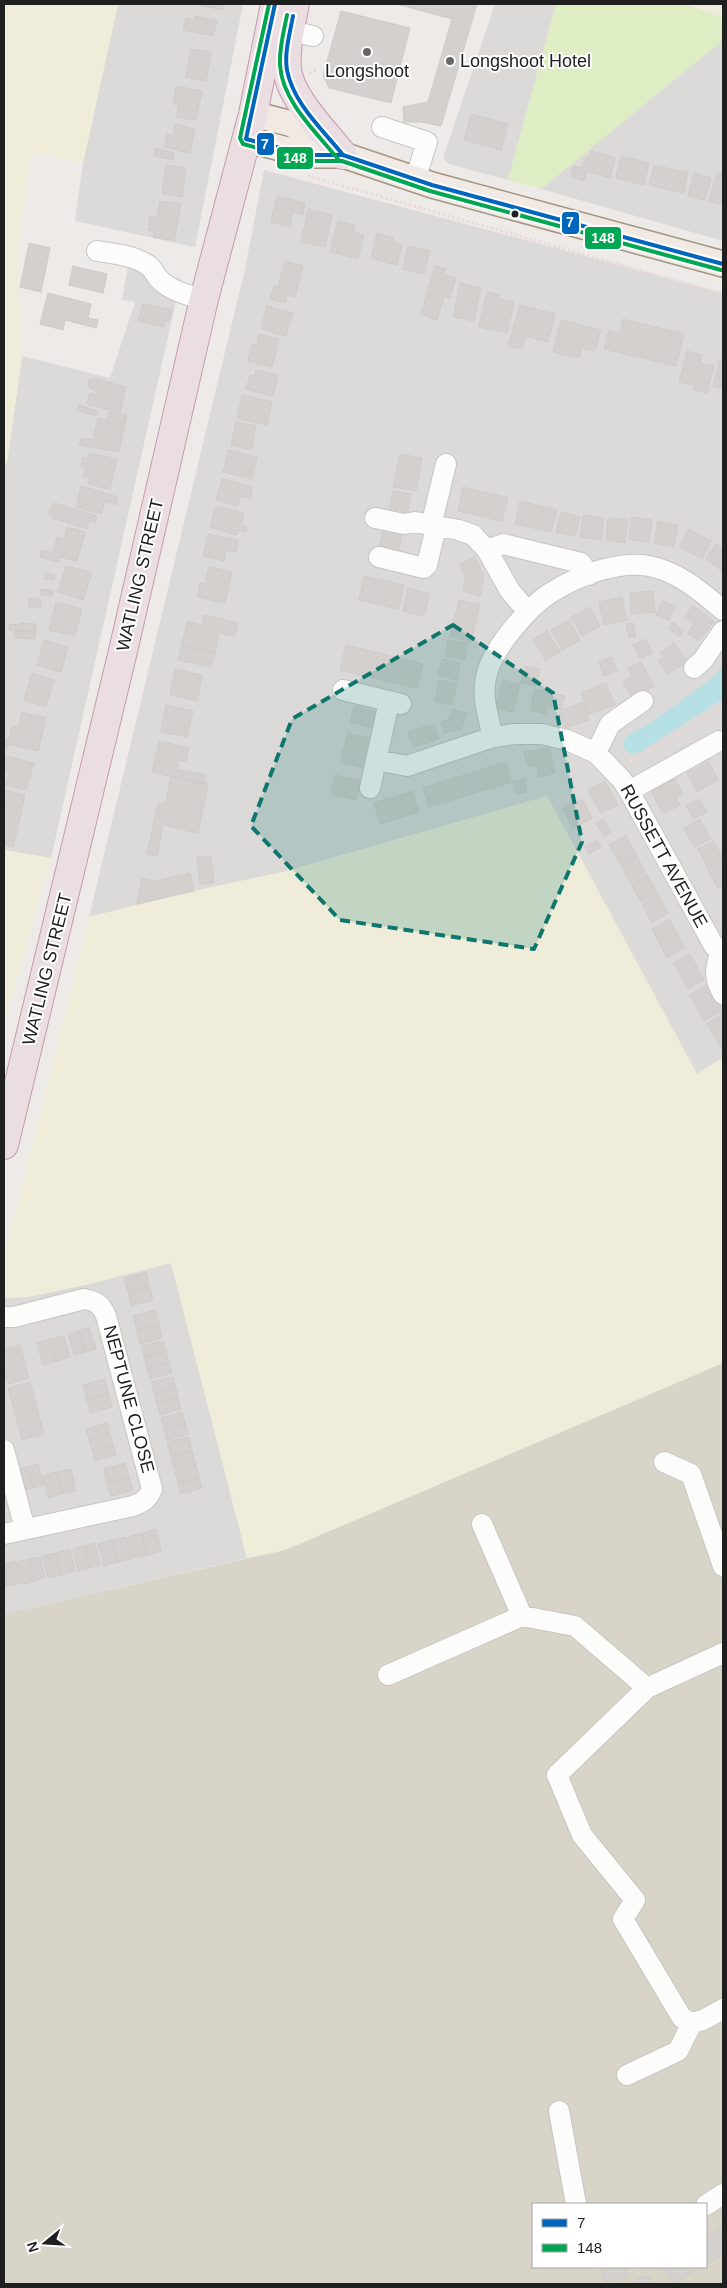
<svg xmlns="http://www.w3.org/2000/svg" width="727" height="2288" font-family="Helvetica,sans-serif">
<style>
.residential{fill:#dcdad9}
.construction{fill:#d8d5c8;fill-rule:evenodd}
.farmland{fill:#efedd9}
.grass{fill:#deedc3}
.water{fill:#b7e0e4}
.building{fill:#d4d0ce;stroke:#d0cbc8}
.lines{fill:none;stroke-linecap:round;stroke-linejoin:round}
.minor-casing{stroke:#c6c5c3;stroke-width:22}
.major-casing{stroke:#a39583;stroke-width:28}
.highway-casing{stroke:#c59bad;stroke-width:30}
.path{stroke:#ebd9d9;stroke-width:3;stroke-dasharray:2.5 2.5;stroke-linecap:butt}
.minor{stroke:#fcfcfb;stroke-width:20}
.major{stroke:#f1eae4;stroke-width:25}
.highway{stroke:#ebdee2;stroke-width:28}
.bus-1-casing{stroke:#fff;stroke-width:8}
.bus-2-casing{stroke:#fff;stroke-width:8}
.bus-1{stroke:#0065bd;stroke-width:4}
.bus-2{stroke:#00a651;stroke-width:4}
.marked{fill:#0f766e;fill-opacity:0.2;stroke:#0f766e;stroke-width:4;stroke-dasharray:10 6;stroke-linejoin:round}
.poi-dot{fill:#676665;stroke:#fff;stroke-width:2}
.bus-dot{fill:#1f1f1f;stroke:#fff;stroke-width:2}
.labels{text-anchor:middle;stroke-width:4;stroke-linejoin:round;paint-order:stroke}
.poi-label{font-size:18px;fill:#1f1f1f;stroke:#fff;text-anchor:start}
.street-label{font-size:18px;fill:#1f1f1f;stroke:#fff}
.line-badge{stroke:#fff;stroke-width:2}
.badge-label{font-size:14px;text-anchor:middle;font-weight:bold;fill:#fff}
</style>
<rect width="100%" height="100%" fill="#edeae7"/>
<path class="residential" d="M118,4H243L195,247L75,221L83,163Z
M495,4H556L508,180L449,164L443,158Z
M723,40V241L541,189Z
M264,170L723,293V1058L697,1074L547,796L283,872L194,891L89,917L245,269Z
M128,265L181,279L51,858L4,850V463H7L22,356L110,378L135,302L122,300Z
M171,1262L247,1558L4,1614V1298L28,1297L89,1284Z"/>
<path class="construction" d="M723,1363V2284H4V1614L285,1550ZM533,2204H706V2267H533Z"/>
<path class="farmland" d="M4,4H118L83,163L31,152L18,249L22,356L7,463H4Z
M684,4H723V18Z
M547,796L697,1074L723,1058V1363L285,1550L247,1558L171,1263L89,1284L28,1297L4,1298V1259L89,917L194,891L283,872Z
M4,850L51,858L4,1024Z"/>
<path class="grass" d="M556,4H684L723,18V40L541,189L508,180Z"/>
<path class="water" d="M723,666V699L640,752L631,754L625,750L623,744L627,736L649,724L715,676Z"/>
<path class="building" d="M195,4H223L222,10Z
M397,4H477L441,126L421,122H404L403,107L428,102L452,19Z
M341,11L410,28L391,103L329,88L323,76Z
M195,16L217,21L213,36L183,30L186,18L194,20Z
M191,49L211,52L206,81L186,77Z
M176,86L202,91L196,120L176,117L179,105L173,104Z
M471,114L508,124L501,150L464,140Z
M175,124L195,129L190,153L164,147L167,134L173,135Z
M156,148L174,153L173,160L154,156Z
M591,151L615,158L610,178L587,171L584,181L571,177L573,166L582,168L586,157L589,158Z
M621,156L649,163L644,185L616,178Z
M166,165L186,168L182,197L162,194Z
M654,165L688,173L683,193L649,185Z
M694,173L711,178L705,200L688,196Z
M717,173L723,174V205L709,201Z
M277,196L305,203L303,215L293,212L290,227L271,222Z
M160,201L181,204L174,241L153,237L154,231L148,230L150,216L157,218Z
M308,209L332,215L325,247L301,242Z
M338,221L355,225L353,232L364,235L358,259L330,252Z
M377,233L394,238L392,242L402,245L397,265L371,258Z
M29,243L50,248L41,292L20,287Z
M408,246L430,251L424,274L403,269Z
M285,261L303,266L295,297L287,295L285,303L270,299L274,286L278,287Z
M73,266L107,274L103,293L69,285Z
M435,266L446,269L444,274L456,278L450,298L444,296L437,320L421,314Z
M460,283L481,288L474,321L453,317Z
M487,292L500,295L499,299L514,302L507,333L479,327Z
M48,293L91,304L88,318L98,320L96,328L65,320L63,330L40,324Z
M143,304L172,310L170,321H164V327L138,321Z
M520,305L555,314L548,342L525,336L522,349L508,346Z
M267,306L293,313L286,336L261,329Z
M623,319L684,334L676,366L604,349L609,330L620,333Z
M561,320L601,330L595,351L582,348L579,358L553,352Z
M259,334L279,339L272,367L248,361L252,344L257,345Z
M687,351L702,355L700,363L714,366L707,393L694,390V386L679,382Z
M720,360H723V388L713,386Z
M256,370L278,375L273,396L246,389L250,375L254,376Z
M93,378L126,387L120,412L87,404L90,393L96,395L98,391L91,389L88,385L89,380Z
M242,395L272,402L267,425L237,418Z
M79,405L98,411L96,416L77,410Z
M109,411L127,415L119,452L79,445L81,438L93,440L98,418L107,420Z
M236,422L256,426L251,450L231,445Z
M228,450L257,457L252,479L223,472Z
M89,453L117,459L110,489L88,484L90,478L83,477L86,467L81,466L83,457L88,458Z
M400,454L422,458L416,491L393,487Z
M222,479L253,487L250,499L240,496L238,506L216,500Z
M81,486L118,497L116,505L105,501L101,514L76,507Z
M463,487L508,498L502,521L458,511Z
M393,491L411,494L407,515L389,511Z
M520,501L557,510L551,532L515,524Z
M55,503L97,516L95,523L89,521L87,529L53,518L49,514L52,505Z
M216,506L244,513L241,525L247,526L246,532L238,530L237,535L210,527Z
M561,512L580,517L575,536L556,532Z
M583,515L604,518L601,540L580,537Z
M632,517L652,520L649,542L629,539Z
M608,518L628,520L625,543L606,540Z
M658,521L678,525L674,547L654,543Z
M67,527L85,532L77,561L60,557L58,562L40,557L42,550L53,553L57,537L64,539Z
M384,527L403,531L398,553L379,549Z
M689,529L711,541L702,559L679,547Z
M208,534L238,540L236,552L226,550L224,561L203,556Z
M716,544L723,549V567L721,570L706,559Z
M475,557L484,576L480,596L463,591L465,578L460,564Z
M66,566L92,573L83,600L58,592Z
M209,567L232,572L225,603L197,597L200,583L205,584Z
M45,573L55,575L54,580L44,579Z
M364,576L404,585L399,609L359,600Z
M408,588L430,594L424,616L403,611Z
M41,589L53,590L52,596L40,595Z
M653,591L655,612L631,614L630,593Z
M622,597L627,620L604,625L599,602Z
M40,598L41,607L29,608L28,599Z
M459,600L480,605L471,642L450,636Z
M662,601L675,606L669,620L656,615Z
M56,602L82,609L75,636L49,630Z
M693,606L714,621L699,641L687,633L694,624L685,617Z
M590,607L600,626L582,636L571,617Z
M204,615L238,623L235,636L219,633L215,653L182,645L187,621L202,625Z
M569,620L580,640L562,650L551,630Z
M673,622L684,631L680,637L668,628Z
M20,623L36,624V632L9,630L10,624L20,625Z
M633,623L636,637L629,638L626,624Z
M14,631L36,632L35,639L14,638Z
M547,631L560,652L546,661L533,640Z
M646,639L652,653L640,659L633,645Z
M44,640L68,647L61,672L37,665Z
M448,640L468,643L465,660L445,656Z
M674,643L687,661L668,674L658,661L663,657L660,653Z
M182,645L215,653L211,667L178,660Z
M346,645L423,664L417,688L340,670Z
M612,657L617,671L604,676L599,662Z
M442,659L460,663L457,680L438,675Z
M641,662L654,686L631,697L623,682L632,677L628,668Z
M525,666L540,669L536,686L521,683Z
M175,669L202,675L197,701L170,695Z
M32,673L54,680L46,707L24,700Z
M439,680L457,684L452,705L435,701Z
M503,680L520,685L513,712L496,707Z
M606,683L615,705L589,714L581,693Z
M535,689L551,693L545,714L530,710Z
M552,693L565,696L561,709L549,706Z
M584,702L589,720L564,728L559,711Z
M166,705L193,711L187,737L161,732Z
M354,706L376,712L372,728L350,722Z
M453,709L467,713L461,729L444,733L441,722L449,720Z
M22,712L46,718L38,751L8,744L7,749L4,748V738L9,740L12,726L19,728Z
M434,724L439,739L413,747L408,732Z
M348,733L369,738L362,768L340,762Z
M159,741L189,748L186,762L179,760L177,769L206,775L204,784L152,772Z
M550,748L555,773L539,777L537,765L528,767L524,752Z
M6,756L34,763L26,790L6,785L9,772L4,771Z
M506,762L511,782L429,807L423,788Z
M709,762L718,780L697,792L687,773Z
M335,775L361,781L356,800L331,794Z
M171,776L208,784L198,833L163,825L157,856L147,854L158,803L165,805Z
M525,779L527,792L516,794L513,781Z
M675,779L683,794L676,798L680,805L663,814L651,791Z
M605,781L618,805L601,813L588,790Z
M4,790L25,795L22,808L4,804Z
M413,791L419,812L380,824L374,803Z
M582,799L592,818L573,829L563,809Z
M699,799L707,812L694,819L686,806Z
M4,806L22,810L13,847L4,845Z
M603,819L611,832L604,836L596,824Z
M700,819L711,839L694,847L684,828Z
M626,835L636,854L620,863L609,845Z
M597,840L601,847L589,854L585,847Z
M714,841L723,860L708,868L698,849Z
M636,855L646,873L630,882L620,864Z
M211,856L214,883L200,884L197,858Z
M723,862V885L718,888L708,870Z
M190,873L194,891L137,904L142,878L156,881Z
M647,875L657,893L641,902L631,884Z
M658,895L668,913L652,923L642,904Z
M669,919L685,948L667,958L652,929Z
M690,954L704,980L688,989L673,963Z
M708,984L723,1010L704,1021L689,995Z
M723,1014V1047L721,1048L707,1023Z
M146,1272L149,1286L128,1292L124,1278Z
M149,1286L153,1300L131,1306L128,1292Z
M155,1310L159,1324L137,1330L133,1316Z
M159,1324L162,1338L140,1344L137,1330Z
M89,1327L96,1349L85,1352L79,1331Z
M79,1331L85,1352L74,1355L68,1334Z
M64,1336L70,1357L57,1361L51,1339Z
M51,1339L57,1361L43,1365L37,1343Z
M163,1341L166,1352L144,1357L142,1346Z
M20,1345L29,1378L8,1384L4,1371V1349Z
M166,1352L169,1362L147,1368L144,1357Z
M169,1362L172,1373L150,1379L147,1368Z
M173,1377L176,1388L154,1393L151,1382Z
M105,1379L108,1393L87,1399L83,1385Z
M30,1382L44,1434L22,1440L8,1388Z
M176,1388L178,1398L157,1404L154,1393Z
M108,1393L112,1407L90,1413L87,1399Z
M178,1398L181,1409L160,1415L157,1404Z
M182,1412L185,1423L164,1429L161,1418Z
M107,1423L110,1434L89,1440L86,1429Z
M185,1423L188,1434L167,1440L164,1429Z
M110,1434L113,1445L92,1450L89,1440Z
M189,1437L192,1451L171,1456L167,1442Z
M113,1445L116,1455L95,1461L92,1450Z
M192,1451L196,1465L174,1470L171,1456Z
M125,1463L129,1477L107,1483L104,1469Z
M38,1464L44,1485L33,1488L27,1467Z
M196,1466L199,1477L178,1483L175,1472Z
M27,1467L33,1488L22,1491L16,1470Z
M71,1469L76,1491L62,1494L57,1472Z
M57,1472L62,1494L48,1498L43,1476Z
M129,1477L133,1490L111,1496L107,1483Z
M199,1477L202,1488L181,1494L178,1483Z
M156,1529L161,1551L147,1555L142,1533Z
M142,1533L147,1555L133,1558L128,1537Z
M126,1537L132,1559L118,1562L112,1540Z
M112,1540L118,1562L104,1566L98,1544Z
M95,1543L100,1565L89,1568L84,1546Z
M84,1546L89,1568L78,1571L73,1549Z
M70,1549L75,1571L61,1575L56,1553Z
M56,1553L61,1575L48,1578L42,1556Z
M40,1557L45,1578L34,1581L29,1559Z
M29,1559L34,1581L23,1584L18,1562Z
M16,1561L21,1583L7,1586L4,1564Z
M4,1572L7,1586L4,1587Z
M722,2227L723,2254L706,2265V2237Z
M601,2267H626L628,2278L604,2282Z
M663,2267H689L692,2272L673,2284Z
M691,2267H702L694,2272Z
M650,2276L652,2284H637L636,2279Z"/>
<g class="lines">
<defs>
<path id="minor" d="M290,31L313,36
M382,127L427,142L415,180
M97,251C113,254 135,255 149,266C153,269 155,274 158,278C169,290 189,296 204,299
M375,518L404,524L415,522L459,530L473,535L487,550L510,591L528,612
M431,526L446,464
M487,550L503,544L581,563L589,575
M379,557L424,568L427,565L436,527
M694,668L703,660L723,631
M343,690L401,704
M493,737C488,716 480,693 488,670C496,645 529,606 552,592C578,576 617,560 649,566C679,572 700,591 723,610
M596,753L610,724L643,701
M376,760L407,766L493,737L515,734H542L567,740L596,753L622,780L629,791L714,946L723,950
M370,788L389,702
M629,791L719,741
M721,950C715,969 713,976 723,994
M4,1317H14L84,1299C96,1301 101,1304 106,1316L152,1489C148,1499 143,1502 133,1506L4,1534
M4,1450L25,1529
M664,1462L691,1474L723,1566
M482,1524L522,1616
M723,1653L647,1688L557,1775L582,1835L635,1900L623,1919L682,2018L692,2023L703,2020L723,2009
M388,1675L522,1616L575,1626L647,1688
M627,2075L678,2051L692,2023
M559,2111L576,2204
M706,2205L723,2194"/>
<path id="major" d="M253,114L292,124L343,155L432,185L723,264
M246,139L307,155H343"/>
<path id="highway" d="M295,4C291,24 285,48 287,69C290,98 325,132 343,155
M4,1145L123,651L204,299L253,114L275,4"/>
</defs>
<use href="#minor" class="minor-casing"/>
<use href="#major" class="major-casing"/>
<use href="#highway" class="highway-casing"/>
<path class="path" d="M309,73L316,70
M308,176L723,294
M630,762L723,710"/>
<use href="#minor" class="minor"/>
<use href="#major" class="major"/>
<use href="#highway" class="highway"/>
<defs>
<path id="bus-1" d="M275,4L246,139L307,155H343L432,185L723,264
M293,16C290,33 284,53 287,70C293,103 323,130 343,155"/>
<path id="bus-2" d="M269,4L240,138L243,144L306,161H342L430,191L721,270
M287,15C284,31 279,48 280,65C282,101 316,132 338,159"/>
</defs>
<use href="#bus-1" class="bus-1-casing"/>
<use href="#bus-2" class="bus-2-casing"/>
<use href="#bus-1" class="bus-1"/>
<use href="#bus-2" class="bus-2"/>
</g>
<path class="marked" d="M453,625L553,693L582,842L534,949L340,920L251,826L292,719Z"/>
<g class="poi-dot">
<circle cx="367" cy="52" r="5"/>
<circle cx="450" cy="61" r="5"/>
</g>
<circle class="bus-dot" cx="515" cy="214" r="4.5"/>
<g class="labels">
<g class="poi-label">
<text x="460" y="67">Longshoot Hotel</text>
<text x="367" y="77" text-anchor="middle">Longshoot</text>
</g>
<g class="street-label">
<text transform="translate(140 575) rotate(-77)" y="6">WATLING STREET</text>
<text transform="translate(664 856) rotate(61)" y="6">RUSSETT AVENUE</text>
<text transform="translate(47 969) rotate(-76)" y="6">WATLING STREET</text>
<text transform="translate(129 1399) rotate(75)" y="6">NEPTUNE CLOSE</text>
</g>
</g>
<g class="line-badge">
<rect x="256" y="132" width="19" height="24" rx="5" fill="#0065bd"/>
<rect x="276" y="146" width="38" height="24" rx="5" fill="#00a651"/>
<rect x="561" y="211" width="19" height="24" rx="5" fill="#0065bd"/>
<rect x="584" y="226" width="38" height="24" rx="5" fill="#00a651"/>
</g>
<g class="badge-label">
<text x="265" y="149">7</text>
<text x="295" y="163">148</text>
<text x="570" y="227">7</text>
<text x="603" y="243">148</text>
</g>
<rect width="727" height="2288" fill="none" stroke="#1f1f1f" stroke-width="10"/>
<rect x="532" y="2203" width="175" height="65" fill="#ffffff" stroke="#a5a5a5"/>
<rect x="542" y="2219" width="25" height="8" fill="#0065bd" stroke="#a5a5a5"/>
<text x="577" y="2228" font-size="15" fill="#1f1f1f">7</text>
<rect x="542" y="2244" width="25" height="8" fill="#00a651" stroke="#a5a5a5"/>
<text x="577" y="2253" font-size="15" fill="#1f1f1f">148</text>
<g transform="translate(45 2243) rotate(252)" stroke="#ffffff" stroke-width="4" paint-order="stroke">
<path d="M0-4L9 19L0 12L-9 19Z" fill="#1f1f1f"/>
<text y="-8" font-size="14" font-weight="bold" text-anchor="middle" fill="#1f1f1f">N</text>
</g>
</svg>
